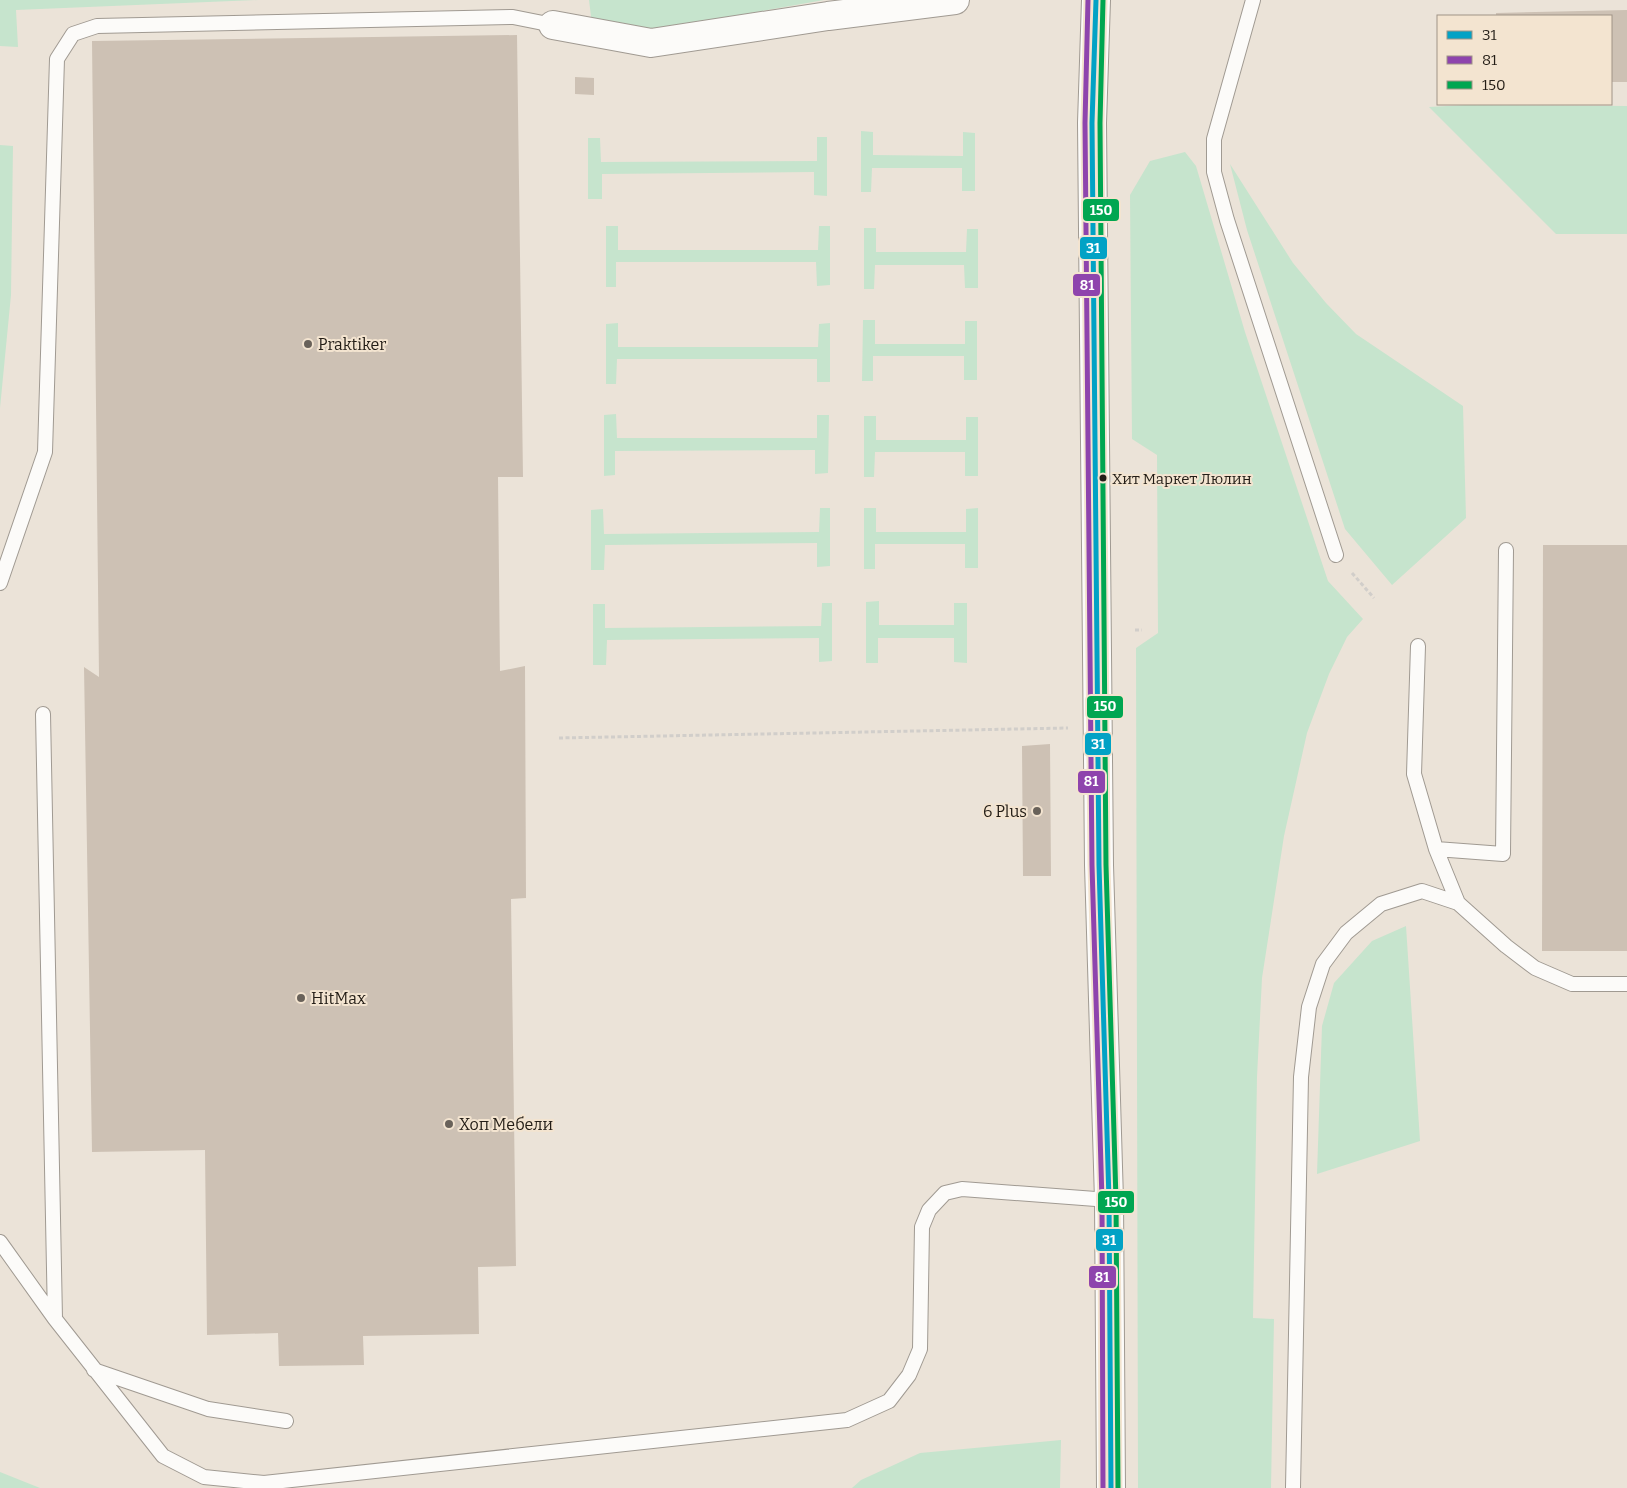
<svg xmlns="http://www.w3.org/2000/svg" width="1627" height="1488" font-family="Bitter,serif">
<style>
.green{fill:#c6e4cd}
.building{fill:#cdc1b4}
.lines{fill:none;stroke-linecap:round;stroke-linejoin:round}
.service-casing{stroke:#a09a92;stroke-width:16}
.minor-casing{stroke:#a09a92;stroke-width:30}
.tertiary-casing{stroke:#a09a92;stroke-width:30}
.path{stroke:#d1ceca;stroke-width:3;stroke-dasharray:4 2.5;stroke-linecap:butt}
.service{stroke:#fcfbf9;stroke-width:14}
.minor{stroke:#fcfbf9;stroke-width:28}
.tertiary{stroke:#fcfbf9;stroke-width:28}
.bus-1-casing{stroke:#f3e4d0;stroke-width:9}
.bus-2-casing{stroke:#f3e4d0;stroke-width:9}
.bus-3-casing{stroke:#f3e4d0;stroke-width:9}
.bus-1{stroke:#02a2c5;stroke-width:5}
.bus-2{stroke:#8e44ad;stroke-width:5}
.bus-3{stroke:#00a651;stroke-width:5}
.poi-dot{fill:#69625a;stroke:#f3e4d0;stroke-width:2}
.bus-dot{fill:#231d16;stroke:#f3e4d0;stroke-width:2}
.labels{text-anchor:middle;stroke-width:4;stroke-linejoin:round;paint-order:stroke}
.bus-label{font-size:15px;fill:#231d16;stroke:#f3e4d0;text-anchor:start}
.poi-label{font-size:16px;fill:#231d16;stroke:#f3e4d0;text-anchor:start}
.line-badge{stroke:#f3e4d0;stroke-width:2}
.badge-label{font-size:14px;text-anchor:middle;font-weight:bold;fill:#fff}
</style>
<rect width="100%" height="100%" fill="#ebe3d8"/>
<path class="green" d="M0,0H258L16,10L18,47L0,46Z
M589,0H824L594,41Z
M1466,105L1627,106V234H1556L1429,107Z
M861,131L873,132V155L963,156V132L975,133V191H962V168H872L871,192H861Z
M817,137H827V196L814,195V172L602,174V199H588V138H600L601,162L817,161Z
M0,145L13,146L11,295L0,408Z
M1185,152L1196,166L1245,332L1328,581L1363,619L1347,637L1329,674L1307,733L1284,836L1262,978L1257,1077L1253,1318L1274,1319L1271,1488H1138L1136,648L1158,633L1157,455L1132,439L1130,195L1150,161Z
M1230,164L1293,263L1326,303L1356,334L1463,406L1466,518L1392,585L1345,529L1247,230Z
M606,226H618V250H818L819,226H830V285L817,286L816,262H616V287H606Z
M864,228H876V252H966L967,229H978V288H965L964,265H875L874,289H864Z
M863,320H875V344H965V321H977V380H964V356H873V381H862Z
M618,323V347H818L819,324L830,323V382H817V359H617L616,384H606V324Z
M616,414L617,438H817V415H829L828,473L815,474V450L615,451V475L604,476V415Z
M864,416H876V440H966V417H978V476H965V452H875L874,477H864Z
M820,508H830V566L817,567V543L605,545L604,570H591V510L603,509L604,534L819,532Z
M864,508H876V532H966V509L978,508V568H965V544H875V569H864Z
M879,601V625H954V603H967V663L954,662V638H878V663H866V602Z
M822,603H832V661L819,662V638L607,640L606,665H593V604H605V628L821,626Z
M1406,926L1420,1141L1317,1174L1322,1026L1334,983L1372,941Z
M1061,1440L1060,1488H852L861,1480L920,1453Z
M0,1472L40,1488H0Z"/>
<path class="building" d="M1627,10V82H1611V16H1496V13Z
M517,35L523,477H498L500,671L525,666L526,898L511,899L516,1266L478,1267L479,1334L363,1336L364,1365L279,1366L278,1333L207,1335L205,1150L92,1152L84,667L99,677L92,41Z
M575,77L594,78V95L575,94Z
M1543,545H1627V951H1542Z
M1050,744L1051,876H1023L1022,746Z"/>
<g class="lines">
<defs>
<path id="service" d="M1253,0L1214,139V172L1227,220L1336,555
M0,583L45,452L57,59L73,34L97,26L513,17L553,25
M1418,646L1414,774L1436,849L1458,903
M43,714L55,1319L163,1456L204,1477L264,1483L847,1420L889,1401L909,1375L920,1349L922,1227L929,1210L945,1193L962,1189L1109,1200
M1436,849L1503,854L1506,550
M0,1242L55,1319
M94,1370L208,1409L286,1421
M1293,1488L1301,1077L1309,1007L1323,964L1346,933L1381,904L1422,891L1458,903L1506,946L1535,968L1572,984H1627"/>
<path id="minor" d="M553,25L651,43L828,16L955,0"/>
<path id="tertiary" d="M1096,0L1092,123L1099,865L1109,1200L1111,1488"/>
</defs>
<use href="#service" class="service-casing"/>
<use href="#minor" class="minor-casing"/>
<use href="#tertiary" class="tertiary-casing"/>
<path class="path" d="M1352,573L1374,598
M1135,630H1142
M559,738L1068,728"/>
<use href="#service" class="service"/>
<use href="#minor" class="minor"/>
<use href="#tertiary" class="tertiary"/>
<defs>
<path id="bus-1" d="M1096,0L1092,123L1099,865L1109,1200L1111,1488"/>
<path id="bus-2" d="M1088,0L1085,123L1092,865L1102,1200L1103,1488"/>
<path id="bus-3" d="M1103,0L1100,123L1106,865L1116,1200L1118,1488"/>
</defs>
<use href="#bus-1" class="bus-1-casing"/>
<use href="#bus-2" class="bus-2-casing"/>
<use href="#bus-3" class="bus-3-casing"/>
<use href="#bus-1" class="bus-1"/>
<use href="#bus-2" class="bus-2"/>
<use href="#bus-3" class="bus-3"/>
</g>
<g class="poi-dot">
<circle cx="308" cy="344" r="5"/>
<circle cx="1037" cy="811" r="5"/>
<circle cx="301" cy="998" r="5"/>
<circle cx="449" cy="1124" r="5"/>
</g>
<circle class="bus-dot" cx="1103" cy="478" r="4.5"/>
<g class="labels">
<g class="bus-label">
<text x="1112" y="484">Хит Маркет Люлин</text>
</g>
<g class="poi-label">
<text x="318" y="350">Praktiker</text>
<text x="1027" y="817" text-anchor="end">6 Plus</text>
<text x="311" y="1004">HitMax</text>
<text x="459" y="1130">Хоп Мебели</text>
</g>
</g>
<g class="line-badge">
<rect x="1082" y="198" width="38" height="24" rx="5" fill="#00a651"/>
<rect x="1079" y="236" width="29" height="24" rx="5" fill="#02a2c5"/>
<rect x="1072" y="273" width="29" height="24" rx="5" fill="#8e44ad"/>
<rect x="1086" y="695" width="38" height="24" rx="5" fill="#00a651"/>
<rect x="1084" y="732" width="28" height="24" rx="5" fill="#02a2c5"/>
<rect x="1077" y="770" width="29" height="24" rx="5" fill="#8e44ad"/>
<rect x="1097" y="1190" width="38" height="24" rx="5" fill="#00a651"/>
<rect x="1095" y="1228" width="29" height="24" rx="5" fill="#02a2c5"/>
<rect x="1088" y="1265" width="29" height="24" rx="5" fill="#8e44ad"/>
</g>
<g class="badge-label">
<text x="1101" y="215">150</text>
<text x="1093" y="253">31</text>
<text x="1087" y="290">81</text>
<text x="1105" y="711">150</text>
<text x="1098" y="749">31</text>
<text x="1091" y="786">81</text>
<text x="1116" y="1207">150</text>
<text x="1109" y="1245">31</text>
<text x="1102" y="1282">81</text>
</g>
<rect x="1437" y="15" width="175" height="90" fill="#f3e4d0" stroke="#a09486"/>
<rect x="1447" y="31" width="25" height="8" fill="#02a2c5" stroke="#a09486"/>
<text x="1482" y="40" font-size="15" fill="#231d16">31</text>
<rect x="1447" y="56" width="25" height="8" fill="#8e44ad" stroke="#a09486"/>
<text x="1482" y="65" font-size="15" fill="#231d16">81</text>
<rect x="1447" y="81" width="25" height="8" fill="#00a651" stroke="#a09486"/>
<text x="1482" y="90" font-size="15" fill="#231d16">150</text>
</svg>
